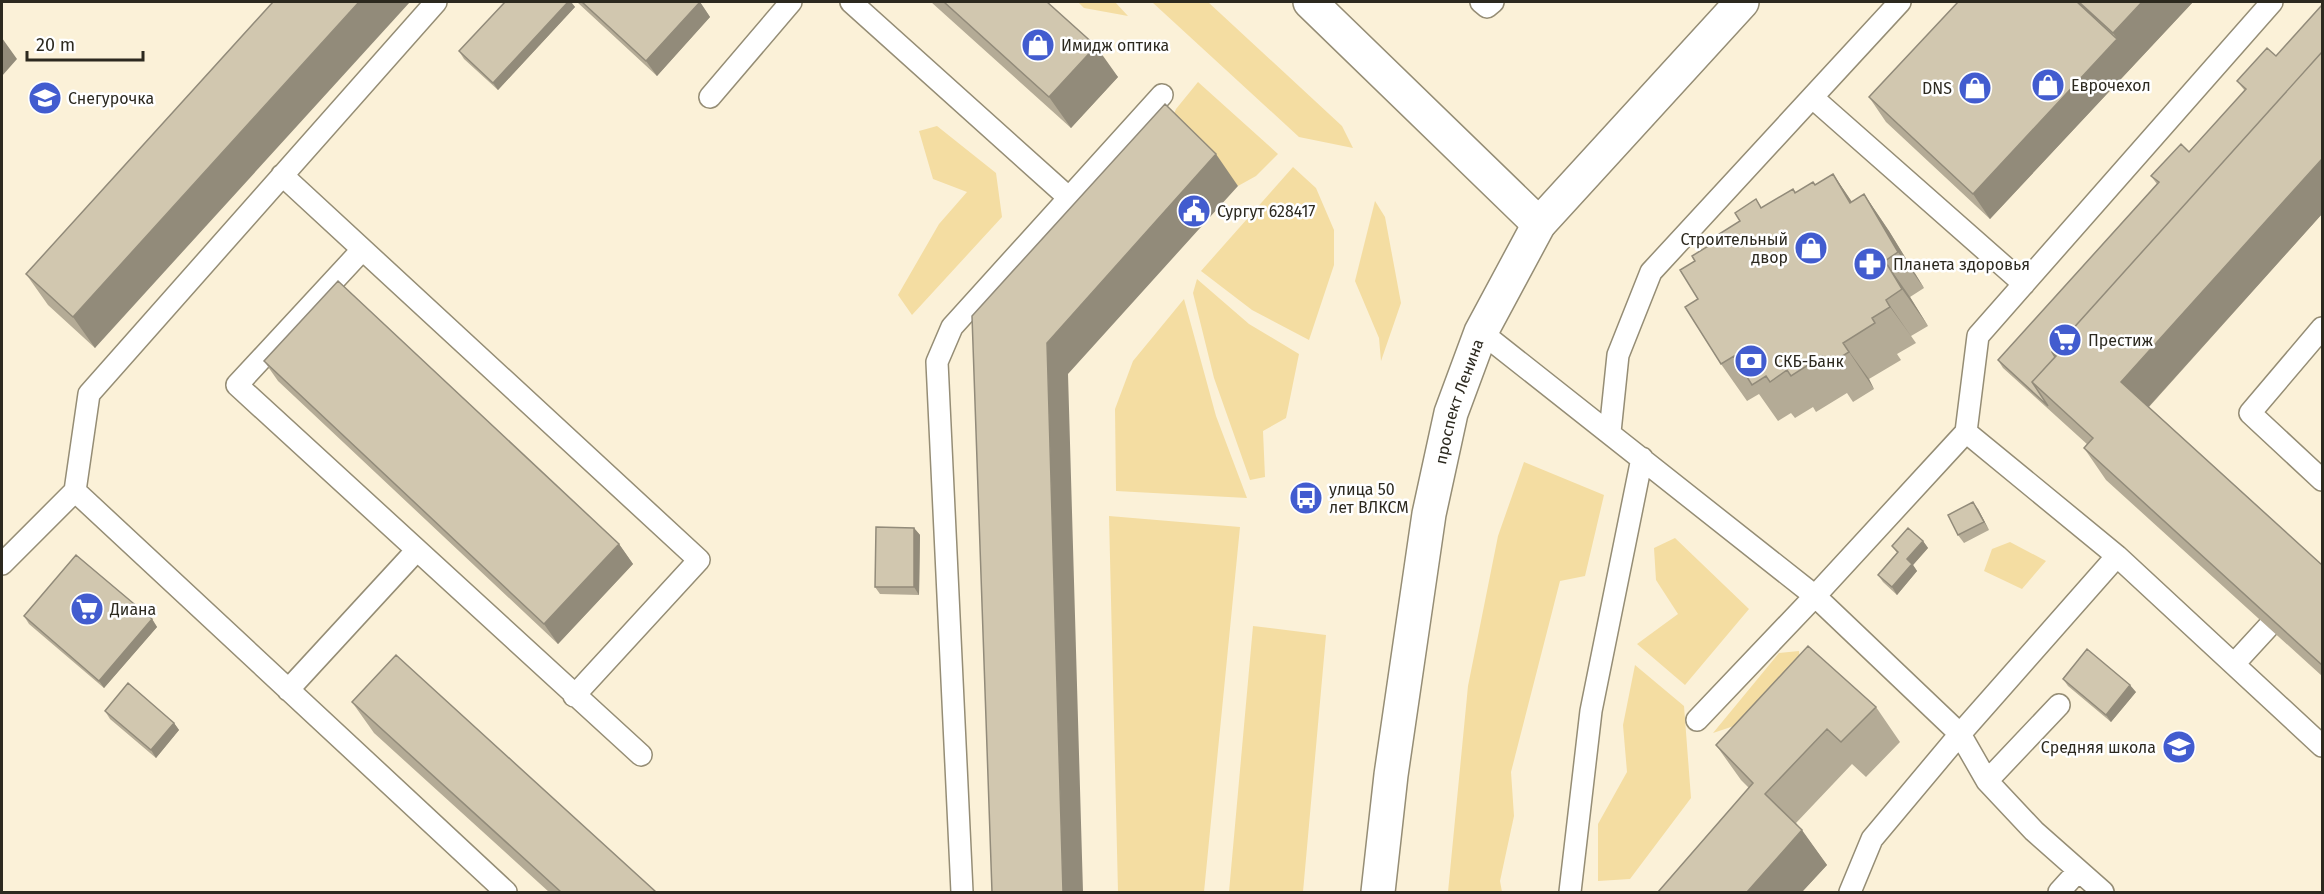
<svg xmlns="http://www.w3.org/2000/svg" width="2324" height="894" font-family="'Fira Sans',sans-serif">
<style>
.green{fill:#f4dda2}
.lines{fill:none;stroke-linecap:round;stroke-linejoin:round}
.lane-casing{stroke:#958d75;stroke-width:24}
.secondary-casing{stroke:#958d75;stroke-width:36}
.primary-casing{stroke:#958d75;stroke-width:36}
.lane{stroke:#fff;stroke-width:21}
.secondary{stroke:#fff;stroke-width:33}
.primary{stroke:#fff;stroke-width:33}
.wall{fill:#b4ab96}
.shaded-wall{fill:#928b7a}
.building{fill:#d1c7af;stroke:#928b7a;stroke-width:1.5}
.labels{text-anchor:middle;stroke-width:5;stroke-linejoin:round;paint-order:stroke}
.poi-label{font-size:16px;fill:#2c291f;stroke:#fff;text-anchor:start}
.street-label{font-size:16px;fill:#2c291f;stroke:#fff}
</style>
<rect width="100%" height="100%" fill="#fbf1d8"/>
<path class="green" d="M1078,2H1115L1128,16L1084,8Z
M1152,2H1208L1342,126L1353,148L1299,137Z
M1198,82L1278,154L1256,176L1238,186L1187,135L1163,140L1176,109Z
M937,126L996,173L1002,217L912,315L898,295L939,224L967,192L933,179L919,131Z
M1293,167L1316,188L1334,230V265L1309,340L1252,310L1201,271Z
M1375,201L1385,217L1401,303L1381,361L1379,338L1355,281Z
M1197,279L1249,324L1299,354L1286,418L1263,431L1265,477L1250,480L1214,378L1193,293Z
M1184,299L1216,416L1247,498L1116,491L1115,409L1133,361Z
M1524,462L1604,495L1585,576L1560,581L1511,772L1514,816L1500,881L1502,892H1448L1468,686L1498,536Z
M1109,516L1240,527L1204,892H1118Z
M1675,538L1749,609L1685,685L1637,644L1678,614L1656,580L1654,548Z
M2010,542L2046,561L2022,589L1984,571L1992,549Z
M1253,626L1326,635L1303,892H1229Z
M1799,651L1801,677L1749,721L1713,733L1779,653Z
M1635,665L1684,706L1691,798L1630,879L1598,881V824L1627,772L1623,725Z"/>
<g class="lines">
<defs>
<path id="lane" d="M436,2L89,394L75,491L506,892
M851,2L1068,197
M1481,2L1487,7L1493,2
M710,97L791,2
M1813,98L2024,284
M282,175L699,560L574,696
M362,250L237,385L641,755
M2322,328L2250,413L2322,480
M1481,332L1815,596L1960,734L1987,781L2034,831L2103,892
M1610,432L1618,355L1651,272L1900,2
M1966,432L2117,556L2322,746
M2,564L75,491
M2234,664L2268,627
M288,690L416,551
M1697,720L1815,596L1966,432L1978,336L2272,2
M1987,781L2059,705
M962,892L937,362L952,327L1162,95
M1570,892L1591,711L1642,458
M1850,892L1872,839L1960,734L2117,556
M2059,892L2078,871"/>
<path id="secondary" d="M1310,2L1539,224"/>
<g id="primary">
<path id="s1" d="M1378,892L1391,775L1429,514L1451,413L1481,332L1539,224L1742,2"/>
</g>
</defs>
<use href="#lane" class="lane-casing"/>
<use href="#secondary" class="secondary-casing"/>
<use href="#primary" class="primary-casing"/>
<use href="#lane" class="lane"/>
<use href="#secondary" class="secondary"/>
<use href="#primary" class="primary"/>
</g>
<path class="wall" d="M273,2L95,348L48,305L26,274Z
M505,2H571L575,7L498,90L464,59L459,51Z
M577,2H700L710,17L657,76Z
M931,2H1047L1118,77L1071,128Z
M1958,2H2193L1990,219L1886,122L1869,97Z
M2267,48L2322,214L2149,407L2322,565V676L2106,480L2084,448L2088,445L2003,368L1998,360L2157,184L2151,176L2189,152L2245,91L2237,81Z
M1833,174L1852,202L1864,194L1889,231L1924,288L1910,297L1928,326L1911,336L1916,343L1897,354L1901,360L1869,379L1874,389L1853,402L1847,393L1816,412L1813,407L1795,418L1791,413L1778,421L1759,394L1747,401L1721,364L1698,299L1695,261L1710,245L1740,221L1756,199L1762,208L1793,189L1796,192L1815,185Z
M264,361L619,544L633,564L558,644L278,381Z
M1978,509L1989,530L1964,543L1958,535Z
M914,528L920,535L919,595L880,594L875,587Z
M1923,541L1928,548L1913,565L1917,571L1897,595L1883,582L1878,575L1897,553L1892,546Z
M24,616L152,619L157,627L104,688L29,624Z
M2063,679L2136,692L2111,722L2068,686Z
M352,702L656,892H549L374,733Z
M1876,707L1900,742L1866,777L1852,764L1796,823L1827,865L1802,892H1658L1749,788L1741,780L1716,745Z
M105,711L174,723L179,730L156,758L110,719Z"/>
<path class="shaded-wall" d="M359,2H410L95,348L73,317Z
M568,2H571L575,7L498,90L493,83Z
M700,2L710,17L657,76L646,61Z
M2142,2H2193L1990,219L1973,194L2117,39L2113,33Z
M2,38L17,59L2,76Z
M1096,46L1118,77L1071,128L1049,97Z
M1216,154L1238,186L1068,374L1083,892H1063L1047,343Z
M2322,159V214L2143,413L2121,382Z
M1833,174L1858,211L1850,203Z
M1864,194L1889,231L1924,288L1898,252Z
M1885,261L1910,297L1928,326L1902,289Z
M1886,300L1911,336L1916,343L1890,307Z
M1843,343L1869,379L1874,389L1849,352Z
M1973,502L1978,509L1989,530L1984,522Z
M914,528L920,535L919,595L914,587Z
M1923,541L1928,548L1913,565L1917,571L1897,595L1892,587L1907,559Z
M619,544L633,564L558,644L544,624Z
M152,619L157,627L104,688L99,681Z
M2130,685L2136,692L2111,722L2106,715Z
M174,723L179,730L156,758L151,750Z
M1802,830L1827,865L1802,892H1747Z"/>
<path class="building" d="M273,2H359L73,317L26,274Z
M505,2H568L493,83L459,51Z
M582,2H700L646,61Z
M944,2H1047L1096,46L1049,97Z
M1958,2H2077L2117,39L1973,194L1869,97Z
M2079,2H2142L2113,33Z
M2322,5V52L2052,352L2055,357L2032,382L2048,406L1998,360L2159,182L2151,176L2181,144L2189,152L2246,89L2237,81L2267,48L2276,56Z
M2322,52V159L2121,382L2322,565V665L2084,448L2093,438L2032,382L2056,356L2052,352Z
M1165,104L1216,154L1047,343L1063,892H992L972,316Z
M1833,174L1850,203L1864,194L1898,252L1885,261L1902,289L1886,300L1890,307L1872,318L1875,323L1843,343L1849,352L1828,365L1822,356L1791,376L1787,370L1770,382L1766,376L1752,385L1734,356L1721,364L1685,307L1698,299L1680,270L1695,261L1692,256L1710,245L1708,241L1740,221L1735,213L1756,199L1761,208L1793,189L1795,193L1813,182L1815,185Z
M338,281L619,544L544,624L264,361Z
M1973,502L1984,522L1958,535L1948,515Z
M876,527L914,528V587H875Z
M1908,528L1923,541L1907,559L1912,564L1892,587L1878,575L1898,552L1892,546Z
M76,555L152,619L99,681L24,616Z
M1808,646L1876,707L1841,742L1827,729L1765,794L1802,830L1747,892H1658L1753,783L1716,745Z
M2087,649L2130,685L2106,715L2063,679Z
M396,655L656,892H561L352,702Z
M128,683L174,723L151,750L105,711Z"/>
<defs>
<symbol id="shop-disc" viewBox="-11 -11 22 22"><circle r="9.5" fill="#425ccf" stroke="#fff"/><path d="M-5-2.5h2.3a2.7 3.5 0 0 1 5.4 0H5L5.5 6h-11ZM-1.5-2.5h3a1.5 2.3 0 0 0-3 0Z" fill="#fff"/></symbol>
<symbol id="school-disc" viewBox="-11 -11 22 22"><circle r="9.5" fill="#425ccf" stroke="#fff"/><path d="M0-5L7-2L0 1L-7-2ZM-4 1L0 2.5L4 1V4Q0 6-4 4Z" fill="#fff"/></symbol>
<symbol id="civic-disc" viewBox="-11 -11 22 22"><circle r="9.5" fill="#425ccf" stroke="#fff"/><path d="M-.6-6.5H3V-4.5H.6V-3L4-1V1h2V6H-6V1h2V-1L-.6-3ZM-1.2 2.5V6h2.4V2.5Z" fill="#fff"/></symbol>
<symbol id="pharmacy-disc" viewBox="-11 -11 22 22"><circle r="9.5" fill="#425ccf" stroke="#fff"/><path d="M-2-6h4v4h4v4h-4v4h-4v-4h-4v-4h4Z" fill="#fff"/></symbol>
<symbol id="supermarket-disc" viewBox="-11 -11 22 22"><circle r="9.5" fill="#425ccf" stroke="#fff"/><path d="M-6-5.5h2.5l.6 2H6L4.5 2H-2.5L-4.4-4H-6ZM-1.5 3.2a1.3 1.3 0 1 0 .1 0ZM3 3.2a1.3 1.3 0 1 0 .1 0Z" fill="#fff"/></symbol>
<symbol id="bank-disc" viewBox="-11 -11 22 22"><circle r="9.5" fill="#425ccf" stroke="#fff"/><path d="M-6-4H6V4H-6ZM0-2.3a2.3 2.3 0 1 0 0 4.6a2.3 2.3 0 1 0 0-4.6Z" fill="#fff"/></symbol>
<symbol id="bus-disc" viewBox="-11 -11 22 22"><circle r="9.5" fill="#425ccf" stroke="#fff"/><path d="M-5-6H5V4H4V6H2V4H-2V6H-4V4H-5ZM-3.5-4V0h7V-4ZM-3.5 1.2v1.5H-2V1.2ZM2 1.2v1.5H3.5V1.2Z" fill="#fff"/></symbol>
</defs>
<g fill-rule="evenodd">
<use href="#shop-disc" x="1019" y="26" width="38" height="38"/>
<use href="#shop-disc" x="2029" y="66" width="38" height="38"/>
<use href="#shop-disc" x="1956" y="69" width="38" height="38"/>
<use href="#school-disc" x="26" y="79" width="38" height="38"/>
<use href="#civic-disc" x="1175" y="192" width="38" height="38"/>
<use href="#shop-disc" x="1792" y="229" width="38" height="38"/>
<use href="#pharmacy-disc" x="1851" y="245" width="38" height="38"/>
<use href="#supermarket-disc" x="2046" y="321" width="38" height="38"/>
<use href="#bank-disc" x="1732" y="342" width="38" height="38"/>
<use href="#bus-disc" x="1287" y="479" width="38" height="38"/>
<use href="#supermarket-disc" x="68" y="590" width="38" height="38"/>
<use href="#school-disc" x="2160" y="728" width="38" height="38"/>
</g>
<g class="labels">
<g class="poi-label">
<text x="1061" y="51">Имидж оптика</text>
<text x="2071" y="91">Еврочехол</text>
<text x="1952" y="94" text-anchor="end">DNS</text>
<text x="68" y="104">Снегурочка</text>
<text x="1217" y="217">Сургут 628417</text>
<text x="1788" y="245" text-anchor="end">Строительный<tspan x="1788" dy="18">двор</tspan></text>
<text x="1893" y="270">Планета здоровья</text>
<text x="2088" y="346">Престиж</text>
<text x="1774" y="367">СКБ-Банк</text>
<text x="1329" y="495">улица 50<tspan x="1329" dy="18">лет ВЛКСМ</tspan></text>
<text x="110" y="615">Диана</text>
<text x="2156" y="753" text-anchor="end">Средняя школа</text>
</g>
<g class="street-label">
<text dy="6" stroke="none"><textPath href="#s1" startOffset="498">проспект Ленина</textPath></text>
</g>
</g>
<rect width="2324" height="894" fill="none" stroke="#2c291f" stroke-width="6"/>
<path d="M27 51v9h116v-9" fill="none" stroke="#2c291f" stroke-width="3"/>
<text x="36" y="51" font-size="18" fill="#2c291f" stroke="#ffffff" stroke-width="4.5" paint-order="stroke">20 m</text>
</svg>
